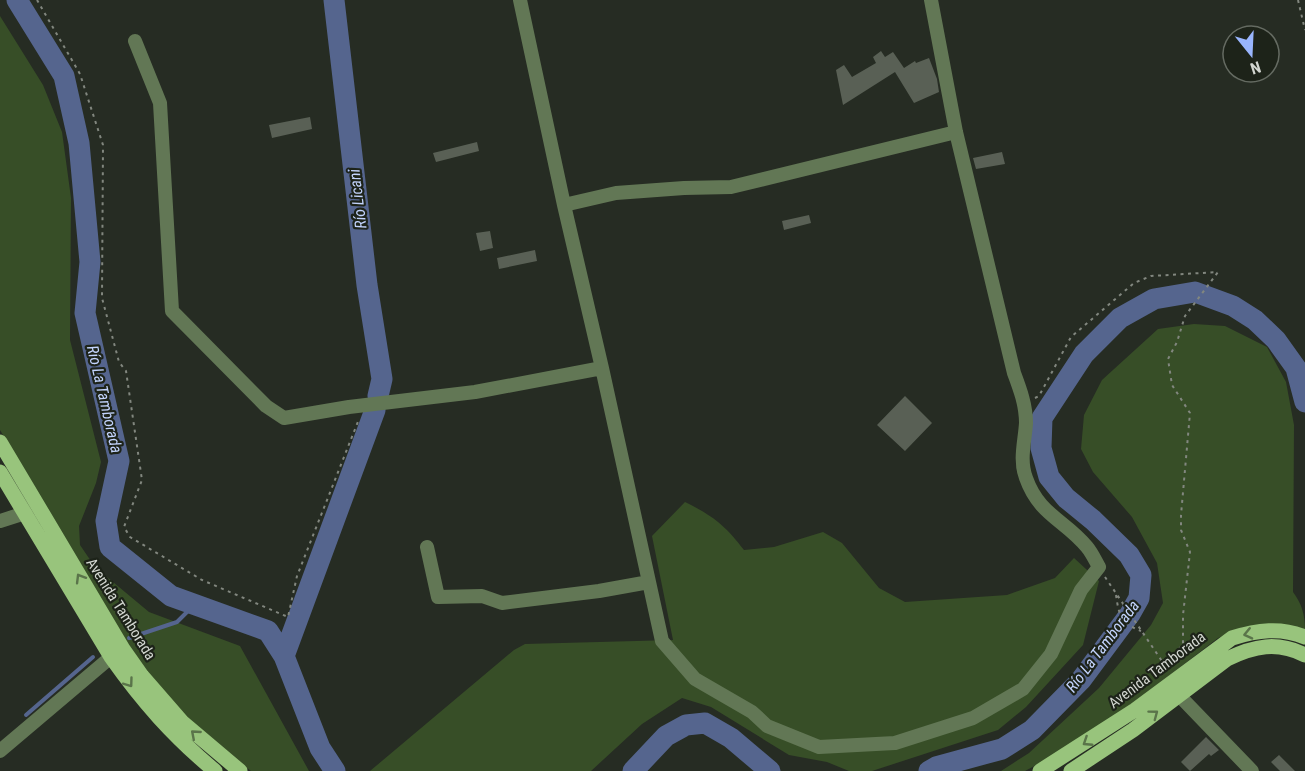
<svg xmlns="http://www.w3.org/2000/svg" width="1305" height="771" font-family="'Roboto Condensed',sans-serif">
<style>
.green{fill:#374e27}
.lines{fill:none;stroke-linecap:round;stroke-linejoin:round}
.stream{stroke:#55658e;stroke-width:4}
.river{stroke:#55658e;stroke-width:21}
.building{fill:#596055}
.path{stroke:#82877f;stroke-width:2;stroke-dasharray:3 4.5;stroke-linecap:butt}
.minor{stroke:#627755;stroke-width:14}
.major{stroke:#98c47c;stroke-width:15}
.oneway{stroke:#5a744a}
.labels{text-anchor:middle;stroke-width:4.5;stroke-linejoin:round;paint-order:stroke}
.street-label{font-size:15px;fill:#d2d6d0;stroke:#1d2319}
.water-label{font-size:16px;font-style:italic;fill:#c3d4fd;stroke:#1d2319}
</style>
<rect width="100%" height="100%" fill="#262c23"/>
<path class="green" d="M0,16L43,85L62,132L71,198L70,340L101,462L96,483L79,526L80,545L95,567L149,612L240,646L309,771H251L220,747L183,713L155,681L125,641L0,430Z
M1194,324L1225,326L1267,347L1286,382L1294,425L1293,592C1302,604 1305,615 1305,630L1271,624L1243,627L1218,638L1127,708L1053,756L1025,771H1001L1029,753L1099,688L1151,625L1163,603L1157,563L1132,517L1093,472L1081,449L1084,415L1102,380L1158,329Z
M685,502C713,516 725,525 744,550L774,547L823,532L842,543L879,588L905,602L1007,595L1055,578L1074,558L1099,581L1083,645L1026,707L998,730L872,771H849L827,762L789,755L711,707L682,698L642,724L591,771H370L514,650L525,644L673,640L652,536Z"/>
<g class="lines">
<path class="stream" d="M129,638L177,622L194,605
M26,715L93,657"/>
<path class="river" d="M17,0L64,76L79,143L90,262L85,313L119,461L106,521L110,547L171,596L268,631L284,656L320,748L335,771
M334,0L367,285L382,379L378,396
M284,656L375,410
M633,771L666,736L686,725L705,723L731,738L770,771
M929,771L936,767L1002,749L1032,730L1081,680L1130,614L1139,598L1141,575L1129,555L1093,520L1066,498L1049,477L1041,448L1042,418L1084,354L1120,318L1154,299L1195,292L1233,306L1255,320L1276,340L1296,368L1305,402"/>
</g>
<path class="building" d="M881,51L885,57L893,52L904,68L915,61L916,63L929,58L937,79L939,92L914,103L895,72L843,105L836,70L844,65L852,77L876,63L873,57Z
M310,117L312,129L272,138L269,125Z
M477,142L479,151L436,162L433,153Z
M1002,152L1005,164L976,169L973,158Z
M809,215L811,223L784,230L782,221Z
M490,231L493,248L480,251L476,233Z
M535,250L537,261L499,269L497,258Z
M905,396L932,423L905,451L877,425Z
M1206,737L1219,750L1211,756L1209,754L1190,771L1181,762Z
M1279,755L1295,771H1280L1271,762Z"/>
<g class="lines">
<path class="path" d="M37,0L80,74L103,145L102,298L119,362L126,371L142,480L124,527L130,537L202,580L288,617L297,576L359,419
M1298,0L1305,30
M1035,398L1039,396L1071,337L1134,283L1151,276L1218,272
M1105,577L1166,667
M1116,595C1119,616 1121,623 1141,631
M1165,667L1183,644V615L1190,552L1181,530V515L1190,413L1172,385L1168,359L1177,342L1185,316L1218,272"/>
<path class="minor" d="M520,0L564,205L602,368L662,641L695,679L752,712L767,726L819,747L895,743L973,718L1023,689L1051,654L1081,590L1099,567C1095,560 1092,553 1087,547C1065,520 1039,515 1026,478C1019,460 1025,441 1026,423C1026,405 1020,389 1014,373L956,132L931,0
M135,41L160,103L172,311L266,406L284,418L349,407L475,392L602,368
M564,205L616,193L684,188L731,187L956,132
M0,521L25,513
M427,547L438,597L482,596L502,603L599,591L649,582
M1172,688L1252,771
M0,751L111,657"/>
<path class="major" d="M0,442L123,649L142,676L182,722L240,771
M0,472L111,657C142,701 173,736 215,771
M1040,771L1135,710L1232,638C1257,630 1281,627 1305,637
M1071,771L1133,730L1227,659C1254,646 1277,641 1305,655"/>
</g>
<defs><path id="oneway-chevron" d="M-2-3.5L2.5 0L-2 3.5" fill="none" stroke-width="1.6" stroke-linecap="round" stroke-linejoin="round" transform="scale(1.5)"/></defs>
<g class="oneway">
<use href="#oneway-chevron" transform="translate(80 578) rotate(-121)"/>
<use href="#oneway-chevron" transform="translate(1248 634) rotate(167)"/>
<use href="#oneway-chevron" transform="translate(129 683) rotate(54)"/>
<use href="#oneway-chevron" transform="translate(1154 714) rotate(-37)"/>
<use href="#oneway-chevron" transform="translate(195 734) rotate(-139)"/>
<use href="#oneway-chevron" transform="translate(1087 742) rotate(147)"/>
</g>
<g class="labels">
<g class="street-label">
<text transform="translate(121 609) rotate(58)" y="5">Avenida Tamborada</text>
<text transform="translate(1157 670) rotate(-37)" y="5">Avenida Tamborada</text>
</g>
<g class="water-label">
<text transform="translate(357 199) rotate(-97)" y="6">Río Licani</text>
<text transform="translate(105 399) rotate(77)" y="6">Río La Tamborada</text>
<text transform="translate(1102 646) rotate(-53)" y="6">Río La Tamborada</text>
</g>
</g>
<g transform="translate(1251 54) rotate(162)"><circle r="28" fill="#1d2319" stroke="#656b62" stroke-width="1.5"/>
<path d="M0-4.5L10 22L0 15L-10 22Z" fill="#99b5fd"/>
<text y="-9" font-size="16" font-weight="bold" text-anchor="middle" fill="#d2d6d0">N</text>
</g>
</svg>
